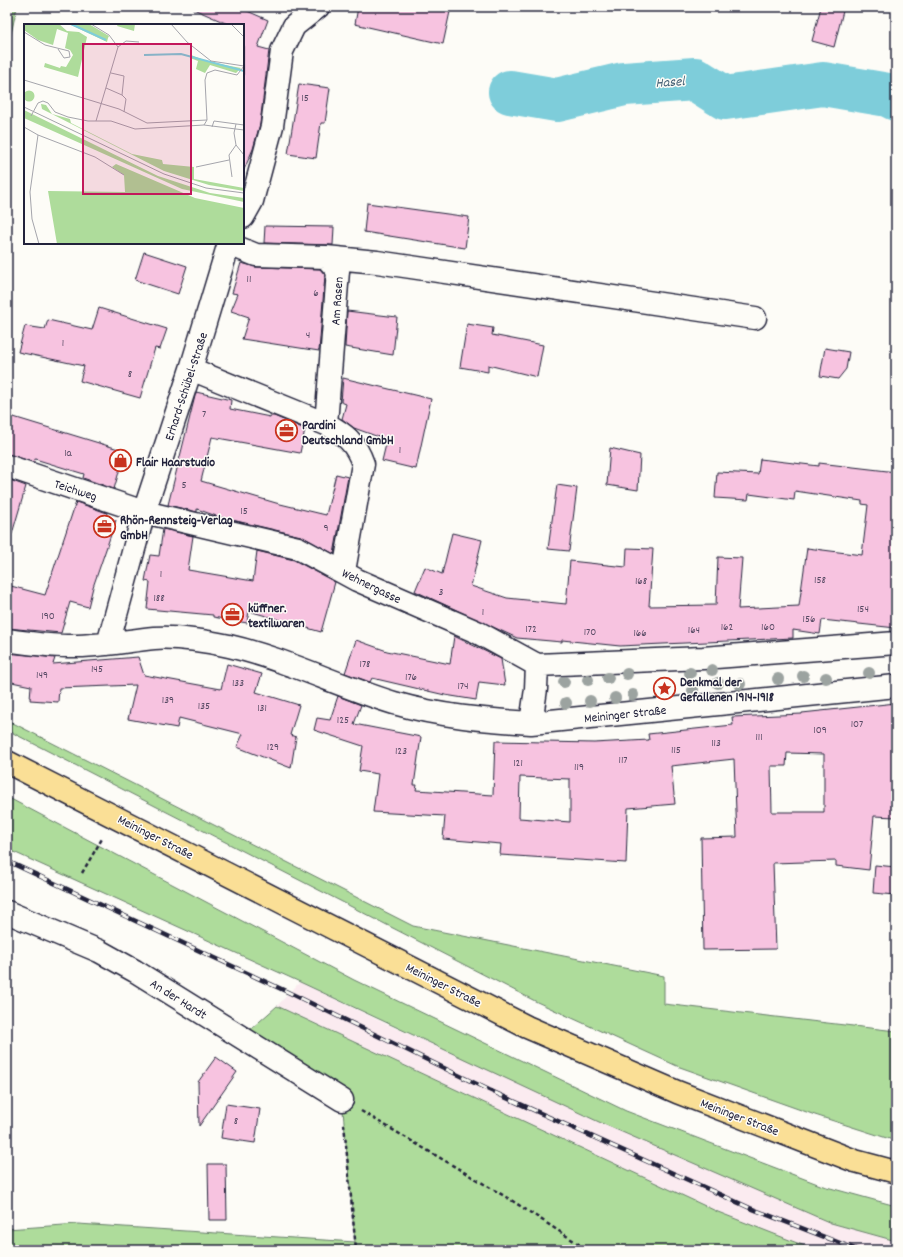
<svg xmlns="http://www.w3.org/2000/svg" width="903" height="1257" font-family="Dekko,sans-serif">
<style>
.built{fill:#fbebf0}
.green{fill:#aedc9b;stroke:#687f6b}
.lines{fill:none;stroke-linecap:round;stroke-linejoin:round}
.river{stroke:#7ecdda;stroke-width:44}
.building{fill:#f7c3e0;stroke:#22223b;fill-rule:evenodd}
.minor-casing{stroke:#22223b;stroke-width:25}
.major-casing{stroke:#22223b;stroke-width:25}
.path{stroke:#22223b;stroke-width:2.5;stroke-dasharray:4 3;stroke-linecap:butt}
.minor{stroke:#fdfcf7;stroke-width:22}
.major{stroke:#fadf96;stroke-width:22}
.rail-casing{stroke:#22223b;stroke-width:4.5}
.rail{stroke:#fdfcf7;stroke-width:3;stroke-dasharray:9;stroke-linecap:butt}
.tree{fill:#9ca3a0}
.labels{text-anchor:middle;stroke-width:3;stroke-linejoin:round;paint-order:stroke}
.number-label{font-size:11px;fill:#574a64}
.street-label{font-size:13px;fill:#22223b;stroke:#fdfcf7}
.poi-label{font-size:13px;font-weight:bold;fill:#22223b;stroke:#fdfcf7;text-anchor:start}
.water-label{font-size:14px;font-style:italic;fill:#425e73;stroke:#fdfcf7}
.inset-river{fill:none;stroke:#7ecdda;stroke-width:2}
.inset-road{fill:none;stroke:#a5a5ac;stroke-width:1}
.view{fill:#c2185b;fill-opacity:0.15;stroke:#c2185b;stroke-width:2}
.inset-edge{fill:none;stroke:#22223b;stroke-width:2}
</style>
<rect width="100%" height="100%" fill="#fdfcf7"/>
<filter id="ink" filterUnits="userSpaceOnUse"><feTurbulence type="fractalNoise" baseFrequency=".025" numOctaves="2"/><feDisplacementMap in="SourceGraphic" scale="8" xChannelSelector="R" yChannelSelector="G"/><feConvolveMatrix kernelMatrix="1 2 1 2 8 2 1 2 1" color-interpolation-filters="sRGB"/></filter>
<g filter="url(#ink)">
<path class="built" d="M300,982L382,1022L831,1223L896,1241V1250H815L718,1212L277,1006Z"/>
<path class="green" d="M7,7H17L7,52Z
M7,720L413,926L664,976V1004L896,1031V1141L815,1115L677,1066L537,1002L7,730Z
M7,797L354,980L626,1111L823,1186L896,1206V1241L831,1223L599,1122L300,982L7,849Z
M277,1006L718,1212L815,1250H7V1229L78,1224L355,1242L342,1100L242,1037Z"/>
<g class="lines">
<path class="river" d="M510,92L557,100L624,84L695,79L725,98L823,84L888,95L896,99"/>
</g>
<path class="building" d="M189,7H238L268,20L258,47L269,50L260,124L253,149L243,172V25H230Z
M358,7H451L443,44L355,24Z
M821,7H844L834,47L812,41Z
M299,84L330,88L325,123H321L316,158L288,154Z
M367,203L469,217L465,248L364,232Z
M265,226L334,227L333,245L264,243Z
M144,252L187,266L178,294L135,280Z
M241,263L256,267L320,269L325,275L319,351L242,339L249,317L231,311L238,294L232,293Z
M99,308L167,329L160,349L155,348L140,398L80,381L84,366L18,352L25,326L45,329L48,320L92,330Z
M347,311L397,317L393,355L345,347Z
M467,324L493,328L492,335L543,345L537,377L488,365V372L460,367Z
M825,348L849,352L846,369L838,379L820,376Z
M343,378L431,399L416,469L382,461L387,440L354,428L342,419L346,404L341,402Z
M196,392L231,400L230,409L270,417V416H274L305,429L300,453L212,437L201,481L276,503L326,515L336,474L348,477L334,554L301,536L219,517L197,509V512L168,505Z
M7,415L125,451L114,489L83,478L84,474L35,459L34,462L7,454Z
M610,448L640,455L638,490L607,485Z
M760,459L819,466V463L896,472V628L822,620L820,634L793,630V638L620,646L562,640V642L517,638L415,591L425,567L442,574L452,533L482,540L471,586L507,598L566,604L570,561L626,567L627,548L653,549L649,606L716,605L718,557L742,558L738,609L799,606L807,548L862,555L868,505L862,504V501L795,491L794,500L749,494L748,500L715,498L717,472L758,474Z
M7,479L26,486L12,534L7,533Z
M557,485L577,488L569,551L548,549Z
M76,502L107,513L106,517L116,520L93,587L88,607L70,602L61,633L7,628V585L45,595Z
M163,529L193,536L188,570L253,581L257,551L294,560L335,582L321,632L249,611L247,623L213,617V615L147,609L150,582L145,581L150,555L159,556Z
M454,636L501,659L505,685L479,682L476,700L445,695L372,678L370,682L345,673L356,640L387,651L450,664Z
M7,653L55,658L53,664L138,657L144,675L221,689L227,664L262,674L256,692L299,705L290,735L296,737L291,768L237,747L243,734L179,718L177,728L128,719L136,685L59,688L58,702L30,700L31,686L7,681Z
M338,696L361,705L354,724L421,737L414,785H417L416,790L493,795L495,741L594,743L649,740L648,734L733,725L732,717L802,714V713L896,703V817L874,816L869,870L836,866V861L773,863L776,949L703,950L701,838L737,837L734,759L671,766L675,804L628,808L626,863L500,855L501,844L443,839L445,816L373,812L378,774L359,771L363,746L314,730L317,718L330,720ZM787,753L824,754V812H772L771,766H786ZM520,777L570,779V822L519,818Z
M875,865L896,867V895L873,893Z
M216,1057L237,1072L199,1126L198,1082Z
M226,1104L260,1109L255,1143L221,1138Z
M208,1164H226L227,1220H209Z"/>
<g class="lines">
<defs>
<path id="minor" d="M243,217L252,201L272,126L282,51L294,26L318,7
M229,244L256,255L326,257L338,271L326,424C345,434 356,443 363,464L344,571
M326,257L377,262L755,318
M191,369L326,424
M7,466L144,512L298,548L357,580L477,632L537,665
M7,640C27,643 47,646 67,646C96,647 125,641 154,638C178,636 205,641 229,646C286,659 338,686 394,703C439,716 485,720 531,723L896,686
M108,644L144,512L191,369L229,243
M537,665L703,658L896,643
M531,723L536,689L537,665
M7,912L99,951L135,971L342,1100"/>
<path id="major" d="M7,762L527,1027L677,1092L855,1161L896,1172"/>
</defs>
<use href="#minor" class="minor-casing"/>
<use href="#major" class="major-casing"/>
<path class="path" d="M82,873L103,837
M361,1111L511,1200L588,1250
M344,1124L356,1250"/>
<use href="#minor" class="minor"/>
<use href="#major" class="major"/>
<defs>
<path id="rail" d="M7,861L292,994L489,1090L750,1208L858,1250"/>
</defs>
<use href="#rail" class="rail-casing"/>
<use href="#rail" class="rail"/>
</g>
<g class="tree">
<circle cx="712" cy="670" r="6"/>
<circle cx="690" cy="673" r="6"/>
<circle cx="869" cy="673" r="6"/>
<circle cx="627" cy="674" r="6"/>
<circle cx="803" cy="676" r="6"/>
<circle cx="608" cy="678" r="6"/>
<circle cx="826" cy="678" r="6"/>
<circle cx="778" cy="679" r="6"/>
<circle cx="588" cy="680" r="6"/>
<circle cx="564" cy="682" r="6"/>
<circle cx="718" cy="683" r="6"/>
<circle cx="740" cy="684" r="6"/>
<circle cx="693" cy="690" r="6"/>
<circle cx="633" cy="695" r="6"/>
<circle cx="615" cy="698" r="6"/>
<circle cx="590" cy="701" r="6"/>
<circle cx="566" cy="703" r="6"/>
</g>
</g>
<defs>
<symbol id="office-ring" viewBox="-11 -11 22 22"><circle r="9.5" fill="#fdfcf7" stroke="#c8321e" stroke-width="1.5"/><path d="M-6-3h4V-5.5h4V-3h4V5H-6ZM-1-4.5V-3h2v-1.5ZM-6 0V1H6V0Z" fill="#c8321e"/></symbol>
<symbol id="shop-ring" viewBox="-11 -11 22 22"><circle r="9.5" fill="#fdfcf7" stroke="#c8321e" stroke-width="1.5"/><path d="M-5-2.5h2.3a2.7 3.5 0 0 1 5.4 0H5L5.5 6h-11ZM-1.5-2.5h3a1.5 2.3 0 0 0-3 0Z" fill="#c8321e"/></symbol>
<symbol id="sight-ring" viewBox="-11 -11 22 22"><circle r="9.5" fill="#fdfcf7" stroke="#c8321e" stroke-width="1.5"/><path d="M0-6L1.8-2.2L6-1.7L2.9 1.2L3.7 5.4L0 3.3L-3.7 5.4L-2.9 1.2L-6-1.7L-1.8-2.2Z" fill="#c8321e"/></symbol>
</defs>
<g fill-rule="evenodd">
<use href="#office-ring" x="274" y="418" width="25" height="25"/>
<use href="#shop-ring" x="108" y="448" width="25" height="25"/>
<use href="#office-ring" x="92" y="514" width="25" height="25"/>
<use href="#office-ring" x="220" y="602" width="25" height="25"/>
<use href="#sight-ring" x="652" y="676" width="25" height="25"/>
</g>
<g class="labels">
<g class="number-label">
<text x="305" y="101">15</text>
<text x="249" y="282">11</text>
<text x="316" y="296">6</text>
<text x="308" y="338">4</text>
<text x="63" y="346">1</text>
<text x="130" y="377">8</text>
<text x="204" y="417">7</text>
<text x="400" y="453">1</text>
<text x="68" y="456">1a</text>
<text x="184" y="488">5</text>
<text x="244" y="514">15</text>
<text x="326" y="531">9</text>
<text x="161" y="577">1</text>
<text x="820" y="583">158</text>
<text x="641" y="584">168</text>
<text x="441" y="595">3</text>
<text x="159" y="601">188</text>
<text x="863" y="612">154</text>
<text x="483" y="615">1</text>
<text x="48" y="619">190</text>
<text x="809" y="622">156</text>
<text x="727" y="630">162</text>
<text x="768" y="630">160</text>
<text x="531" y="632">172</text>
<text x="694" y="633">164</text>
<text x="590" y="635">170</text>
<text x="640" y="636">166</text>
<text x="365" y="667">178</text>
<text x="97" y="672">145</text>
<text x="42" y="678">149</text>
<text x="411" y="680">176</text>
<text x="238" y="686">133</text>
<text x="463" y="689">174</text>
<text x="168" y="703">139</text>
<text x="204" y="709">135</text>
<text x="262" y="711">131</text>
<text x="343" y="723">125</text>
<text x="857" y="727">107</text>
<text x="820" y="733">109</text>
<text x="759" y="740">111</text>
<text x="716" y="746">113</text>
<text x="273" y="750">129</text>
<text x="676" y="753">115</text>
<text x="401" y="754">123</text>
<text x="623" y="763">117</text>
<text x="518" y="766">121</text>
<text x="579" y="770">119</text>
<text x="236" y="1124">8</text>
</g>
<g class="street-label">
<text transform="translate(336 301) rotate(-86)" y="5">Am Rasen</text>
<text transform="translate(185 386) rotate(-72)" y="5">Erhard-Schübel-Straße</text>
<text transform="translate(76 489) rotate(18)" y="5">Teichweg</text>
<text transform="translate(372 585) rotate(26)" y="5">Wehnergasse</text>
<text transform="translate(625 713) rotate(-6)" y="5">Meininger Straße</text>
<text transform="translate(156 836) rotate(27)" y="5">Meininger Straße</text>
<text transform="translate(444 984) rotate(27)" y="5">Meininger Straße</text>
<text transform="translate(179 998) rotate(32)" y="5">An der Hardt</text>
<text transform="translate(740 1116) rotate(21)" y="5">Meininger Straße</text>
</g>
<g class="poi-label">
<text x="302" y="429">Pardini<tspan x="302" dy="15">Deutschland GmbH</tspan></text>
<text x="136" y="466">Flair Haarstudio</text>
<text x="120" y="524">Rhön-Rennsteig-Verlag<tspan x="120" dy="15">GmbH</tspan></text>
<text x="248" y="612">küffner.<tspan x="248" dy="15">textilwaren</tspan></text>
<text x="680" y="686">Denkmal der<tspan x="680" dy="15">Gefallenen 1914-1918</tspan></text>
</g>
<g class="water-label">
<text transform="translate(670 81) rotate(-4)" y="5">Hasel</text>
</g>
</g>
<g transform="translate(24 24)">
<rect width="220" height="220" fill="#fdfcf7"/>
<path d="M0,0H35L43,7L55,8L63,13L54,53L20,43L21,39L36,44L37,42L42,43L49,31L46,26L41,24L44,9L33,5L29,21L14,16L0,6ZM45,0H65L85,12L84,14L83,18ZM94,0H111L110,7L93,2ZM167,31L185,38L217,44L212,49L186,41L181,49L172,45L174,37L166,34ZM-0.5 72a5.5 5.5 0 1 1 11 0a5.5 5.5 0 1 1-11 0ZM17,80L22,81L28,90L46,95L47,99L108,130L138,136L139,140L170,143V155L220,164V167L185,161L140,147L18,85ZM0,86L134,152L186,169L220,174V178L158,165L0,94ZM92,140L171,174L220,184V220H33L24,167L101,168L100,151L88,143Z" fill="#aedc9b"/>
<path class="inset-river" d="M47,0L82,16M120,31L157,30L220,47"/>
<path class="inset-road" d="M67,0L85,11L94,23M147,0L163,18L187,37L220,42M207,0L220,13M0,8L21,21L45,27L46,33L40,34L34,25M87,49L100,52L98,71L102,75L100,88M0,56L95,85L123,99M82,64L98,71M0,83L140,150L182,164L220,169M7,92L14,79L19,77L24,79L31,88L44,93L64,97H87L111,105L180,101L220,106M72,97L94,23L102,17L115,18M123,99L183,96M180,101L183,96L181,56L183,49L191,46L213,51L220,42M0,103L14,111L6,168L8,195L15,220M188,103L190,97L220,101M14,111L71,133L100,151M212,121L220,131M172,143L205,136M208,153L205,131L212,121L210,109L212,100"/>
<path class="view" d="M59,20H167V170H59Z"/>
<rect width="220" height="220" class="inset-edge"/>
</g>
<rect width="903" height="1257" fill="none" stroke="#fdfcf7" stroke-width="24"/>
<rect x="12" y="12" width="879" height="1233" fill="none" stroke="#22223b" stroke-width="1.5" filter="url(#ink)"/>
</svg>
